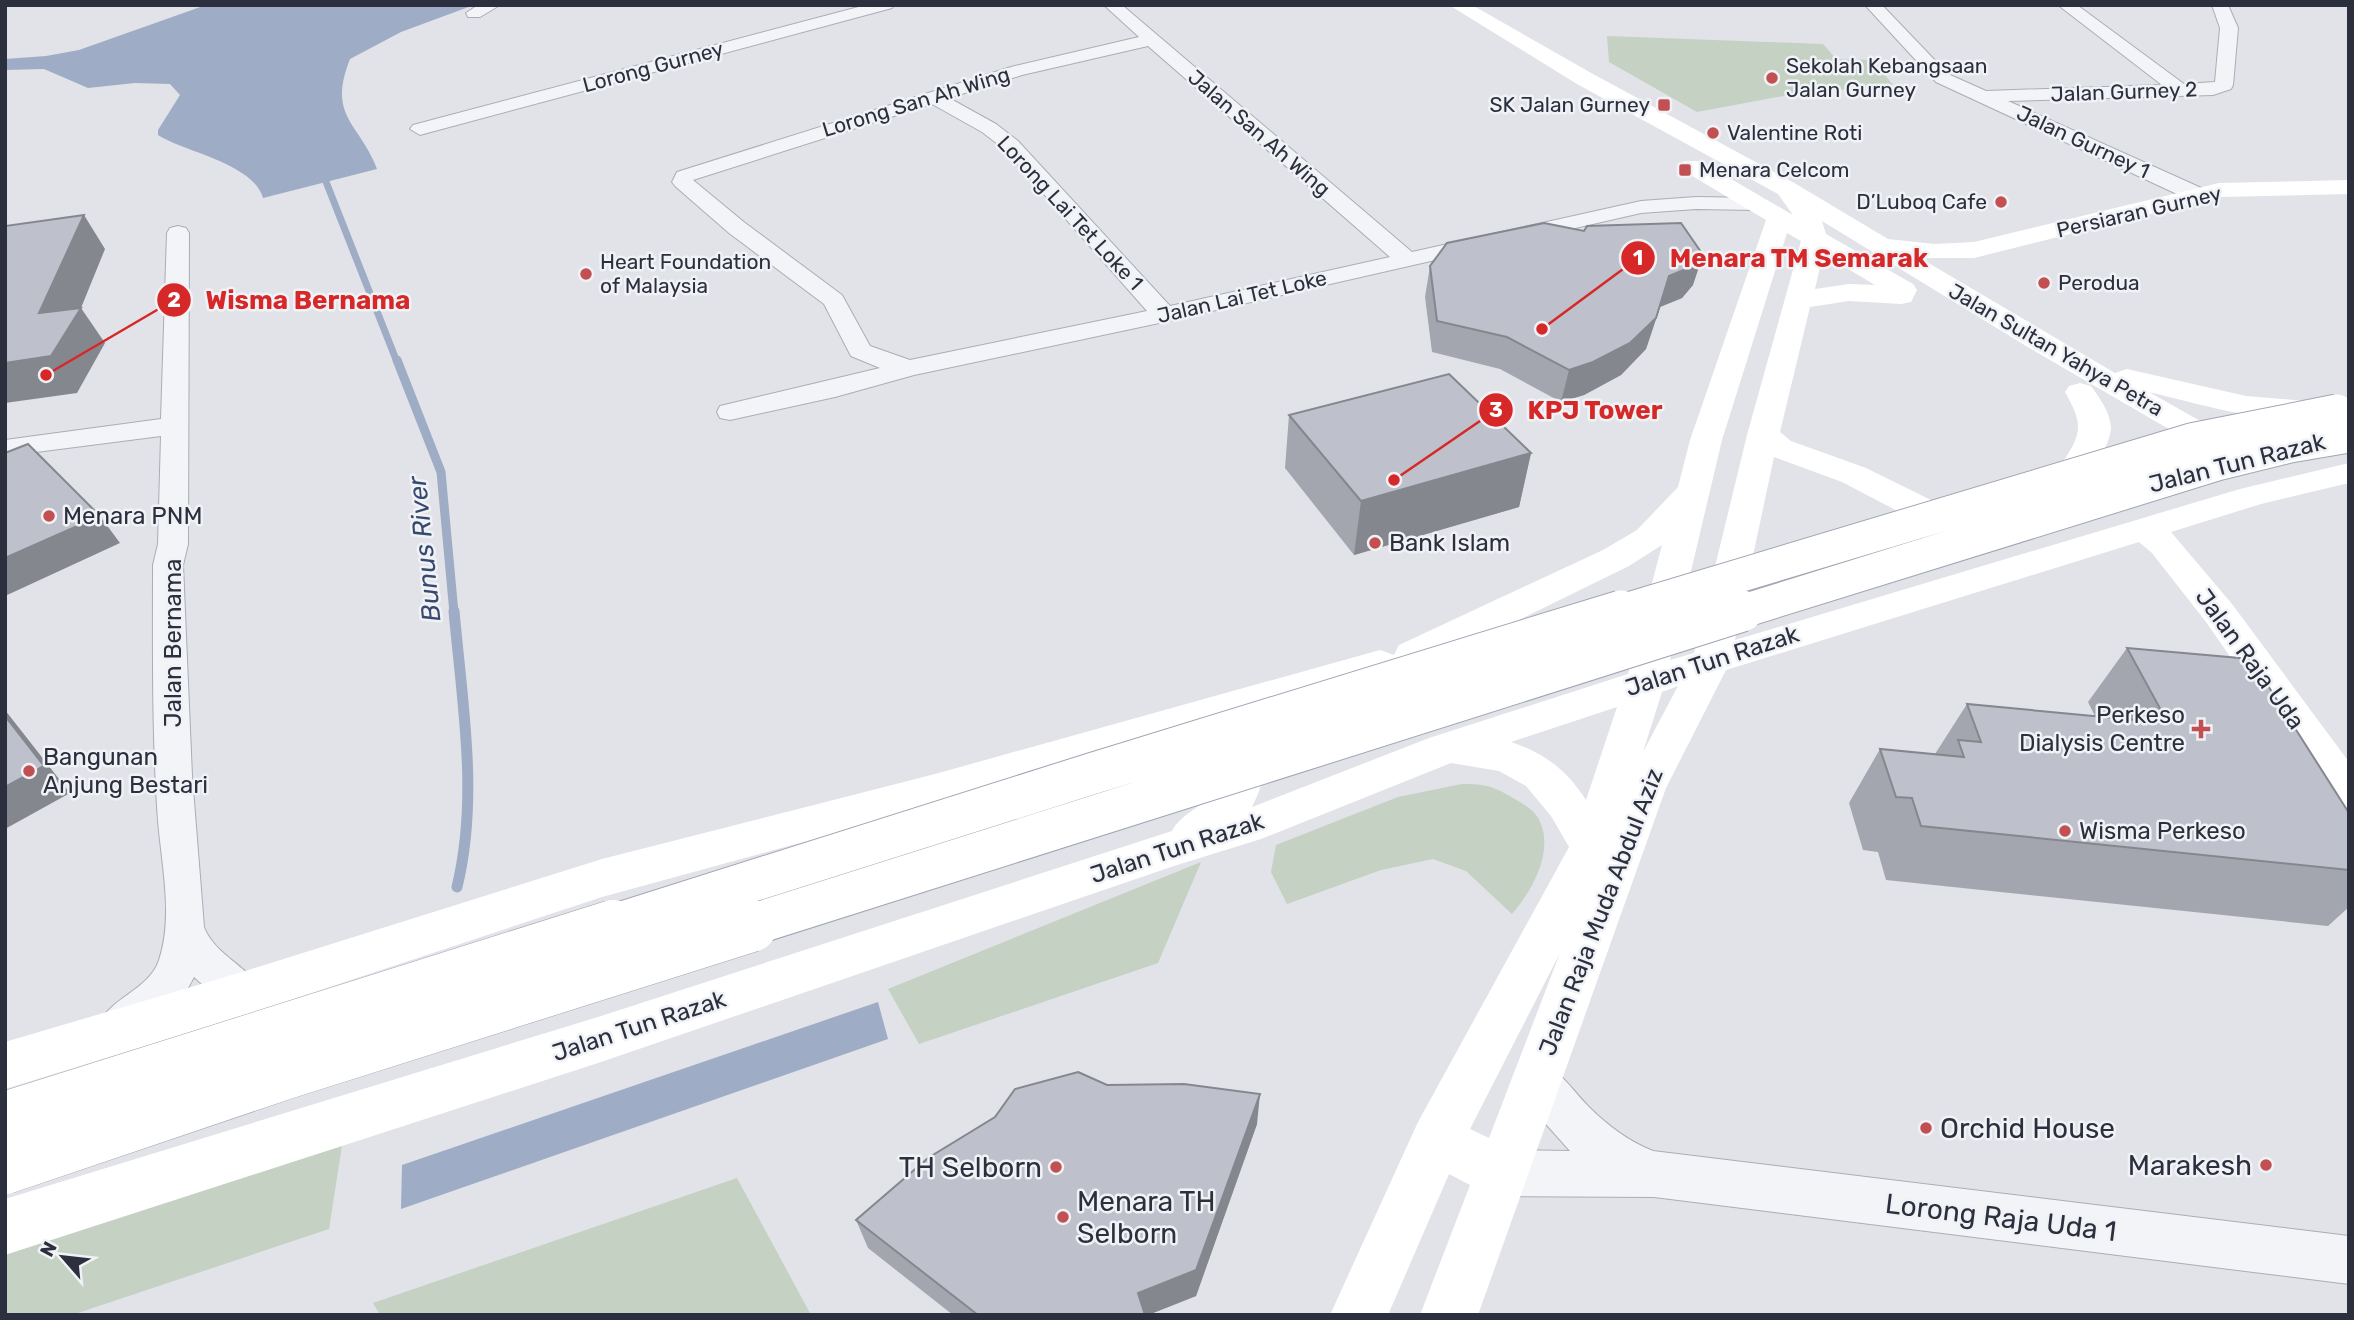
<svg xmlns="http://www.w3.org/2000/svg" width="2354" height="1320" font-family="Rubik,sans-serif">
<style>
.green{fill:#c4d1c3}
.water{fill:#9facc5}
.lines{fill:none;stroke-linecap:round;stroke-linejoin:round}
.stream-far2{stroke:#9facc5;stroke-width:7}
.stream-far1{stroke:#9facc5;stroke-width:9}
.stream{stroke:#9facc5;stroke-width:11}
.street-casing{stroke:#aaadb5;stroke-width:2}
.street{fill:#f3f4f7;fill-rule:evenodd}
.secondary{fill:#fff;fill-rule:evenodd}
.primary-bridge-far2-casing{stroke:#a1a6b3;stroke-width:35;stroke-linecap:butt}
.primary-bridge-far1-casing{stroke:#a1a6b3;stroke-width:43;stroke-linecap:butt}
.primary-bridge-casing{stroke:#a1a6b3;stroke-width:53;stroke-linecap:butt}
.primary-bridge-far2{stroke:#fff;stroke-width:33}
.primary-bridge-far1{stroke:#fff;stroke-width:41}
.primary-bridge{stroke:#fff;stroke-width:52}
.wall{fill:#a3a6af}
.shaded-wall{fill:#85878e}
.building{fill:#bec1cb;stroke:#85878e;stroke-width:2}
.poi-dot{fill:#c25052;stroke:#f0f2f6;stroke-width:2.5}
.labels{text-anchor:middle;stroke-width:5;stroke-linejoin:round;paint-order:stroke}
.far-poi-label{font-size:21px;fill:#2b2f3e;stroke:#f0f2f6;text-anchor:start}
.far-street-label{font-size:21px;fill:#2b2f3e;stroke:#f0f2f6}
.street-label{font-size:24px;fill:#2b2f3e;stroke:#f0f2f6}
.poi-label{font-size:24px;fill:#2b2f3e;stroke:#f0f2f6;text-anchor:start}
.water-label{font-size:26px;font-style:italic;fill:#38496f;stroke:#f0f2f6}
.near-poi-label{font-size:28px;fill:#2b2f3e;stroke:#f0f2f6;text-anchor:start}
.near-street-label{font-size:28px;fill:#2b2f3e;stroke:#f0f2f6}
.leader{fill:none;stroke:#d62828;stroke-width:2.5}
.callout-dot{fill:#d62828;stroke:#f0f2f6;stroke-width:2.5}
.mark-label{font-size:21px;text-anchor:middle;font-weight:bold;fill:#fff}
.callout-label{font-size:26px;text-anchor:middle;font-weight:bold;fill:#d62828;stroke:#f0f2f6;stroke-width:5;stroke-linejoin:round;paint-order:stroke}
</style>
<rect width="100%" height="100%" fill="#e1e3e8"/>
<path class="green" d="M1607,36L1823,44L1836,59L1873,60L1893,85L1794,94L1697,112L1609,62Z
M1462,784C1485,784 1493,786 1513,798C1522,803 1533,809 1538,818C1556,849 1532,891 1512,914L1466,871L1433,859L1381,870L1287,904L1271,872L1276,845L1398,797Z
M1201,862L1158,963L919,1044L888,989Z
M342,1146L329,1229L72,1315H5V1250Z
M737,1178L811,1315H380L373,1303Z"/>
<path class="water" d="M206,5H474L401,32L350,59C327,117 359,122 377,169L263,198C253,163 184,152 158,135V130L180,95L170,84L135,83L88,88L44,69L5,70V59L46,56L79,50Z
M878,1002L888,1039L401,1209L402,1165Z"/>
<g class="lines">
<path class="stream-far2" d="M321,169L397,362"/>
<path class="stream-far1" d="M397,360L441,472L454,613"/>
<path class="stream" d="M454,611C462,702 479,797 457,887"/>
<defs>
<path id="street" d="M478,5H500L480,17H468L466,13Z
M866,5H894L892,8L427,133L420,135L410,129L413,125Z
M1104,5H1122L1412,252L1641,201L1696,197L1756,198L1764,199L1767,204L1764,209L1756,210L1696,209L1641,213L1164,322L914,375L835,397L730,420L720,418L717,412L720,406L880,368L851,356L824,304L729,233L675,186L672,182L677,172L1011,67L1139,37ZM1148,46L1390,257L1170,306L1018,141L996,124L949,98L1022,75ZM932,104L982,132L1004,149L1147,311L910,360L870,346L842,295L745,223L693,180Z
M1865,5H1882L1948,74L1986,91L2162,85L2058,5H2077L2184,84L2215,82L2220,28L2212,5H2228L2238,28L2233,85L2231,89L2213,95L2008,101L2208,191L2211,196L2208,201H2192L1936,82Z
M178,226L186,228L189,233L188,544L183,565L192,776L204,927C215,956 250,966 263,994L257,1007L242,1013L227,1007L194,977C179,1008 151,1032 119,1044L104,1039L98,1025C111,997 149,990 159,960C175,912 159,855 157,806C152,726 153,645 153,565L158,544L161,436L5,456V440L161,419L167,233L170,228Z
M1536,1059C1560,1069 1571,1089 1589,1107C1607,1125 1628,1141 1653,1151L2349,1236V1284L1654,1197L1503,1196L1487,1189L1480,1173L1487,1157L1503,1150L1570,1151L1520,1095L1514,1080L1520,1065Z"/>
</defs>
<use href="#street" class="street-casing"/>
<use href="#street" class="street"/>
<path class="secondary" d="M1449,5H1472L1593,74L1796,184L1888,239L1934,244L1974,242L2219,183L2349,180V194L2219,197L1974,258H1920L2115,373L2127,369L2246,396L2318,402L2323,409L2318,416C2272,427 2196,403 2149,392L2239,443L2244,450L2239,457L2228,460L2217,457L2031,349L1822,221L1826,234L1913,284L1917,290L1911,302L1901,304L1849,301L1810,307L1780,432L1791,441L1866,468L1931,500L1936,508L1931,516L1919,519L1907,516L1842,482L1774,457L1735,640L2240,489L2349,463V483L2261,504L2171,532L2232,604L2349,762V810L2334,806L2206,622L2152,553L2139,542L1726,670L1666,788L1478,1315H1420L1470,1185L1449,1174L1388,1315H1330L1418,1122L1569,847L1551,816L1526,786L1499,771L1451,763L1261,839L1174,866L598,1063L5,1255V1199L598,1017L1172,831C1181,813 1205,806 1217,790V768L1200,746L1206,735C1211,734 1218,731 1223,731C1244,733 1261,761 1261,781C1261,790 1256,798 1252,807L1429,738L1628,674L1662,545L1629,566L1427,665L1413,669L1399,664L1394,674L1380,678L935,806L602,897L242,1016L5,1089V1042L242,972L602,859L935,774L1380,650L1394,655L1399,645L1603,550L1637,530L1678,487L1690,440L1766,220L1684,171L1680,166L1684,161H1700L1793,215L1778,194L1577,84ZM1787,233L1801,241L1747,435L1694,653L1670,660L1722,440ZM1823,254L1875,285L1849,284L1815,289ZM1678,686L1643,752L1662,692ZM1617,707L1586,800C1567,770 1544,753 1511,742ZM1560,953L1489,1138L1470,1129Z
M2080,383L2091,386C2099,397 2110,412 2111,427C2111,438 2101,461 2091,467C2084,471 2076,469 2068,467L2064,460C2083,432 2082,422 2065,392L2069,386Z"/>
<defs>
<path id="primary-bridge-far2" d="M1615,613L2191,440L2337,411
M1737,613L2217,464L2290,446L2349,436"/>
<path id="primary-bridge-far1" d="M607,927L1094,773L1621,611
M745,927L1742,611"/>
<path id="primary-bridge" d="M5,1118L613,926
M5,1168L289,1072L751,926"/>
</defs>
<use href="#primary-bridge-far2" class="primary-bridge-far2-casing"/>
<use href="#primary-bridge-far1" class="primary-bridge-far1-casing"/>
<use href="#primary-bridge" class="primary-bridge-casing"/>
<use href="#primary-bridge-far2" class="primary-bridge-far2"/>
<use href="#primary-bridge-far1" class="primary-bridge-far1"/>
<use href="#primary-bridge" class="primary-bridge"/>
</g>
<path class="wall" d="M1430,266L1693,285L1682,298L1660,307L1646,349L1621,375L1584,395L1561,402L1500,369L1432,352L1425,297Z
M1289,415L1531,453L1519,507L1354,555L1285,468Z
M2127,648L2349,813V907L2328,926L1886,880L1878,852L1863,850L1849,803L1880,749L1935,754L1967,704L2095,716L2088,702Z
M1107,1085L1257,1124L1196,1296L1148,1315H953L868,1248L856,1220Z"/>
<path class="shaded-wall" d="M84,215L105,249L81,308L105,343L77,393L5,403V363L39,313Z
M1703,255L1693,285L1682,298L1660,307L1646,349L1621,375L1584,395L1561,402L1569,370L1669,276Z
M1531,453L1519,507L1354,555L1361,501Z
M100,516L120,543L5,596V558Z
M5,710L70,793L5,829Z
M1260,1094L1257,1124L1196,1296L1148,1315H1139L1138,1293Z"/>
<path class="building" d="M84,215L39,313L81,308L51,356L5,363V226Z
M1544,223L1584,231L1587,226L1681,223L1703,255L1691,267L1669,276L1656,318L1630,343L1593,362L1569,370L1507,337L1437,321L1430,266L1447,243Z
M1449,374L1531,453L1361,501L1289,415Z
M28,444L100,516L5,558V453Z
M2127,648L2251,659L2349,813V870L1921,826L1912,798L1896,797L1880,749L1964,757L1958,740L1981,742L1967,704L2168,723Z
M5,716L44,766L5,787Z
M1078,1072L1107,1085L1184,1084L1260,1094L1196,1270L1138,1293L1145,1315H978L856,1220L928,1158L995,1117L1015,1089Z"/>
<g class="poi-dot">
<circle cx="1772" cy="78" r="7"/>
<rect x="1657" y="98" width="14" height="14" rx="3.5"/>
<circle cx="1713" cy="133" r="7"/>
<rect x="1678" y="163" width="14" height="14" rx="3.5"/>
<circle cx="2001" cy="202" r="7"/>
<circle cx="586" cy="274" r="7"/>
<circle cx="2044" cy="283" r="7"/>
<circle cx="49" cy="516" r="7"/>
<circle cx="1375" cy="543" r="7"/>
<path d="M2197.5 718.5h7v7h7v7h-7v7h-7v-7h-7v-7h7z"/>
<circle cx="29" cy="771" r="7"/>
<circle cx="2065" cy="831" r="7"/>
<circle cx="1926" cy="1128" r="7"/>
<circle cx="2266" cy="1165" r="7"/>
<circle cx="1056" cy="1167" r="7"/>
<circle cx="1063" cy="1217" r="7"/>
</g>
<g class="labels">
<g class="far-poi-label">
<text x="1786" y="73">Sekolah Kebangsaan<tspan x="1786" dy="24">Jalan Gurney</tspan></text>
<text x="1650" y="112" text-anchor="end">SK Jalan Gurney</text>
<text x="1727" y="140">Valentine Roti</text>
<text x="1699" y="177">Menara Celcom</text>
<text x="1987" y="209" text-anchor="end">D’Luboq Cafe</text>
<text x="600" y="269">Heart Foundation<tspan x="600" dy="24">of Malaysia</tspan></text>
<text x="2058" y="290">Perodua</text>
</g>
<g class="far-street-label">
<text transform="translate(653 67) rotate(-15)" y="7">Lorong Gurney</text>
<text transform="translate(2124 92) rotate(-2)" y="7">Jalan Gurney 2</text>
<text transform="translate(916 102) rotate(-17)" y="7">Lorong San Ah Wing</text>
<text transform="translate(1259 133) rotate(41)" y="7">Jalan San Ah Wing</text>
<text transform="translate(2083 142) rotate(25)" y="7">Jalan Gurney 1</text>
<text transform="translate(2139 212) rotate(-13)" y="7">Persiaran Gurney</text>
<text transform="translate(1070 213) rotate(47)" y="7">Lorong Lai Tet Loke 1</text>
<text transform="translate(1242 297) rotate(-13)" y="7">Jalan Lai Tet Loke</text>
<text transform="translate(2056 350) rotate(30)" y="7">Jalan Sultan Yahya Petra</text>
</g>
<g class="street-label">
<text transform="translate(2237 463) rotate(-14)" y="8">Jalan Tun Razak</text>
<text transform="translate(173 643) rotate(-90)" y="8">Jalan Bernama</text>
<text transform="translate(2250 659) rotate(54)" y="8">Jalan Raja Uda</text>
<text transform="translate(1712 661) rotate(-18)" y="8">Jalan Tun Razak</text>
<text transform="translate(1177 848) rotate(-18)" y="8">Jalan Tun Razak</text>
<text transform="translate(1601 912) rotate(-69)" y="8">Jalan Raja Muda Abdul Aziz</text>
<text transform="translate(639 1026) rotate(-18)" y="8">Jalan Tun Razak</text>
</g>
<g class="poi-label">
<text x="63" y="524">Menara PNM</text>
<text x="1389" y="551">Bank Islam</text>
<text x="2185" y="723" text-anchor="end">Perkeso<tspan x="2185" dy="28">Dialysis Centre</tspan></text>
<text x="43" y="765">Bangunan<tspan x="43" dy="28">Anjung Bestari</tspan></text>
<text x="2079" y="839">Wisma Perkeso</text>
</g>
<g class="water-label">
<text transform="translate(424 549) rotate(-96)" y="9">Bunus River</text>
</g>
<g class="near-poi-label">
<text x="1940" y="1138">Orchid House</text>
<text x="2252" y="1175" text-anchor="end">Marakesh</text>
<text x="1042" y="1177" text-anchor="end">TH Selborn</text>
<text x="1077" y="1211">Menara TH<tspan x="1077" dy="32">Selborn</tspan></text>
</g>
<g class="near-street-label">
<text transform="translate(2001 1217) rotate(7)" y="10">Lorong Raja Uda 1</text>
</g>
</g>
<path class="leader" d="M1542 329L1638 258M46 375L174 300M1394 480L1496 410"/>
<g class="callout-dot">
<circle cx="1542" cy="329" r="7"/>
<circle cx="46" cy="375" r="7"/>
<circle cx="1394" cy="480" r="7"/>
<circle cx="1638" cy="258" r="18"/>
<circle cx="174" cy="300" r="18"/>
<circle cx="1496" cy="410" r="18"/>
</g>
<g class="mark-label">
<text x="1638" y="265">1</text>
<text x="174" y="307">2</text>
<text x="1496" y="417">3</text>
</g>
<g class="callout-label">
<text x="1799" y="267">Menara TM Semarak</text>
<text x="308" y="309">Wisma Bernama</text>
<text x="1595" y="419">KPJ Tower</text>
</g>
<rect width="2354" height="1320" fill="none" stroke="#2b2f3e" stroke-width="14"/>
<g transform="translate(63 1257) rotate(298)" stroke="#f0f2f6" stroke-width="5" paint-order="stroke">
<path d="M0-5L12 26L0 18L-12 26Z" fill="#2b2f3e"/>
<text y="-10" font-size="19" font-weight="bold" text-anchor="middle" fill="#2b2f3e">N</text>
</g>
</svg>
